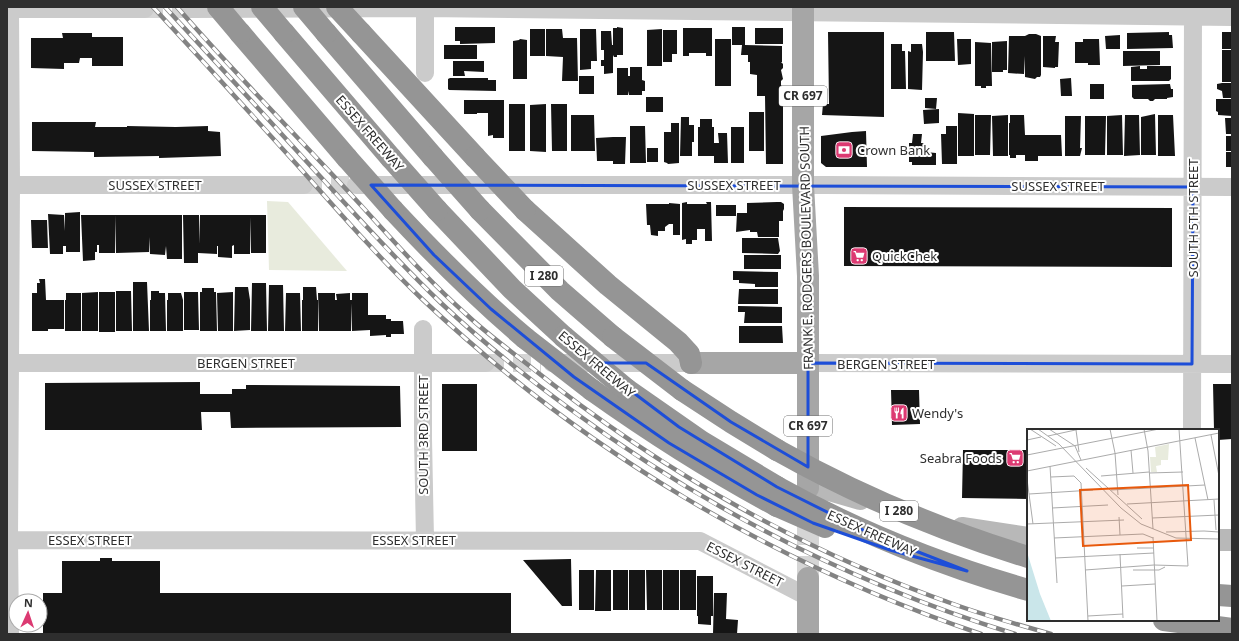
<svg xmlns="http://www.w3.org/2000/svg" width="1239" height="641" font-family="'Noto Sans',sans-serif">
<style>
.green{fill:#e8ebdd}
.building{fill:#151515}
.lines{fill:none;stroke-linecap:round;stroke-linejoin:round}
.street-tunnel{stroke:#d5d5d5;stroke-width:18;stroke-dasharray:18 9;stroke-linecap:butt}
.primary-tunnel{stroke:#d5d5d5;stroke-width:22;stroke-dasharray:22 11;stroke-linecap:butt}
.street{stroke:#cbcbcb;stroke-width:18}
.secondary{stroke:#b8b8b8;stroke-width:22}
.primary{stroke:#a6a6a6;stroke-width:22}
.highway{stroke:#959595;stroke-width:22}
.rail-casing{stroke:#838383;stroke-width:4.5}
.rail{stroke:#fff;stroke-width:3;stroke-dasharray:9;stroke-linecap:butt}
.highway-bridge{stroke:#959595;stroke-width:22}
.marked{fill:none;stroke:#1d4ed8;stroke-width:3;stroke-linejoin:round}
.labels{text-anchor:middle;stroke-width:4;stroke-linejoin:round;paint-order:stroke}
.shield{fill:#fff;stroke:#6d6d6d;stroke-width:1}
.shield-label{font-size:12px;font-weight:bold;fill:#2e2e2e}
.street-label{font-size:13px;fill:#2e2e2e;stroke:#fff}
.poi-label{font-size:13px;fill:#2e2e2e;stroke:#fff;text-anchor:start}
.inset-road{fill:none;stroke:#ababab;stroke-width:1}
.view{fill:#e8590c;fill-opacity:0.15;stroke:#e8590c;stroke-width:2}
.inset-edge{fill:none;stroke:#2e2e2e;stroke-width:2}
</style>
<rect width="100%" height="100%" fill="#fff"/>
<path class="green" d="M267,201L288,202L347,271L269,270Z"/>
<path class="building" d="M455,27H495V43L460,44V41H455Z
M617,27L623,28V55H617V57H614L613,55V73L604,74V66H601V60H604V50H601V31H611L612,45H613V28H617Z
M732,27H745V45L782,46V62H781L783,64V68L781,70L783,79L781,81V85L783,88V91L781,92V96H783V164H766L765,96H757V75L750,74V62H748V55H741L742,45H732Z
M683,28H712V56H706V53H689V56H683Z
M755,28H783V44H755Z
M530,29H545V56H530Z
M546,29H562L563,38H577L578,81H562L563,57L546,56Z
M580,29H596L597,61H591V69L580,70Z
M662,29V66H647V30Z
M663,30H677V54H672V62H663Z
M828,32H884V117L822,115L823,104H829Z
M926,32H954L955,61H926Z
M1169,32V35H1172L1173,48L1127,49V33Z
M1222,32H1232V49H1222Z
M62,33H92V37H123V66H92V58H80L79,63H64V69L31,68V38H63Z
M1029,34H1036L1041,36V75L1040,77H1037L1035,79L1025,77V56L1024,74L1008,73L1009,36H1025Z
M1120,35V49H1106L1105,36Z
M1043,36H1056L1055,42H1059L1058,67H1055V68L1043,67Z
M520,39L527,40V79H513V41L519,40Z
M715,39H731V86H715Z
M957,39H971V64L958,65Z
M1083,39H1099L1100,65H1088V63H1075V42H1083Z
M1007,41V70H1003V72H992V42Z
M975,42L991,43L992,86H986V88H981V86H975Z
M891,44H902V51H905L906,89H891Z
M911,44H922L923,52L922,90L908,89V51L911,52Z
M444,45H477V59H444Z
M1222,50H1232V67H1225H1232V82H1222Z
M1123,51H1160V65L1123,66Z
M453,61H484V72L464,71L465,76H453Z
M1140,66V69H1147V66H1171V79L1169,81H1131V67Z
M630,67H642V80L645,81V91H642V95H629V91L628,95H617V68H628V76H630Z
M579,76H594V94H579Z
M450,78H488V80H496V91L449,90L448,89V79Z
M1071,78L1072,96H1061L1060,79Z
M1222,83H1232V98H1223L1222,91L1217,89V84Z
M1090,84H1104V99H1090Z
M1170,84L1171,89H1173V97L1167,98V99H1155L1153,101H1150L1148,99H1134L1132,97V85Z
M646,97H663V112H646Z
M925,98H937L936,109L925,108Z
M1216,99H1232V116L1218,115V112L1216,111Z
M464,100H504V138H493V135L488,136V113H477V114H464Z
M509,104H525V151H509Z
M546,104V152L530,151V105Z
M551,104H567V151H552Z
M939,109V123L924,124L923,110Z
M749,112H764V151H749Z
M958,113L974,114V156H958Z
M1155,114L1156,155H1141V117Z
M571,115H594L595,151H571Z
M975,115H991L990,155H975Z
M1008,115V156H993L992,116Z
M1010,115H1024L1025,135H1061L1062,156H1038V161H1025V155H1016V158H1010V155H1009V123H1010Z
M1122,115L1123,155H1107V116Z
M1125,115H1139L1140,155L1124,156Z
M1158,115H1173L1175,156H1158Z
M1065,116H1081L1080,148H1082L1080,156H1065Z
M1085,116H1106L1105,155H1085Z
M681,117H689V125H694V142H692V156H680Z
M1225,118H1232V134H1226Z
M700,119H712V127H714V143H719L718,133H727L728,163H714V156H698V127H700Z
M32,122H96L95,127H127V126L176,127L208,126V131L220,132L221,156L159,158V156L94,157V152L32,151Z
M671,123H679V163L668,164L667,163L664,162V132H671Z
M630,126H645L646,163H630Z
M946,126H957V164H942L941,134H946Z
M731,127H744V163H731Z
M866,131L867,167H826L821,163V136L852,132Z
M913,134H922L921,143H925V152L936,153V165H912V162H909V143H912Z
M1226,136H1232V151H1226Z
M613,137H626L625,164H613V161H597L596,138Z
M647,148H658V162H647Z
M1226,152H1232V167H1226Z
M687,202V204H707L706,202H711L712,241H705V229H697V240H692V244H686V239L682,240V203Z
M777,202H781L784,204V209L783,211V221H779V237H758L757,232H750V230L736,232L737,213H747V203Z
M669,203L680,204V235H673V224H669L665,227V231H658V236L651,235L650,225H647L646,204H669Z
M716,205H736V216H716Z
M844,207L1172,208V267L844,266Z
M80,212V252H66V246H63V254H50L48,214L64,215L65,231V213Z
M81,215H115V253H99V245H97V252H95V260L83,261Z
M115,215H182V259H167L166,246L165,255L150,254L149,237V252L116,253Z
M183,215H199L200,244V215H266V253H251L250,217V254H234V245L232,246V258L218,257V246H217V254L198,253V263H184Z
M31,220H47L48,248H32Z
M742,238H778L780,251L778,254L742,253Z
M744,255H781V269H744Z
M733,271L778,272V287H755V284L739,283V280H733Z
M39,279H45L46,300H64V329H48V310V331H32V293H37V283H40Z
M133,282H147L149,331H133Z
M252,283H266L267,331H251Z
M269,285H283L284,331H268Z
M235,287H248L250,300V330L234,331Z
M303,287H316L317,300H318V331H302V300H303Z
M202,288H214V292H216L217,331H200V292H202Z
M739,289H778V304H738Z
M116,291H131L132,331H116Z
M151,291H159V293H165L166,331H150V300H151Z
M98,292V331H82V293Z
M99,292H115V332H99Z
M184,292H198L199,330H184Z
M233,292V331H218L217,293Z
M66,293H81V331H65V300H66Z
M168,293H181L183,300V331H167V300H168Z
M286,293H300L301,331H285Z
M318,293H335V300H337L336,294L350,293V300H352V293H368V315H386V319H391V321H403L404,334H391V337H386V335L370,336V330L352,331V303L351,331H319Z
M738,306L782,307V323H744L745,312H738Z
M739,326H782L783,343H739Z
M200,382V394H232V389H246V385L400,386L401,427L231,428L230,412H201L202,430H45V383Z
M442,384H477V451H442Z
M1213,384H1232V439L1218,440V430H1214Z
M891,390H919L920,424L892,425Z
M963,450H1028V499L962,498Z
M100,558H112V561H160V593H511V634H43V593H62V561H100Z
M571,559L572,606H562L523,560Z
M579,570H594V610H579Z
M596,570H611V611H595Z
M613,570H628V610H613Z
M629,570H645V610H629Z
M646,570H662V610H647Z
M663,570H679V610H663Z
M680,570H696V610H680Z
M697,576H713V616H711V625L698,624V616H697Z
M714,593H727L726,619L738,620L737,634H713Z"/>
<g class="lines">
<path class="street-tunnel" d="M145,9H190
M304,185H356
M486,363H541"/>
<path class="primary-tunnel" d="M808,578V501"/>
<path class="street" d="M425,7V73
M7,9H145
M190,9L425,8L1232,17
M7,185H304
M356,185H826L1232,187
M423,329V438L425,540
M7,363H486
M552,363H691
M808,363L1232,364
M1192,430L1193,7
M7,540L700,541L808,597
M10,634L9,540L11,185L10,7"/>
<path class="secondary" d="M808,488L829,490L860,499
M962,528L1028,538
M1218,540H1232"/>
<path class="primary" d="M803,7V185L808,276V488
M691,363H808
M808,634V578"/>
<path class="highway" d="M240,33L347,158
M284,33L391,158
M326,33L433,157
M361,33L475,157
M393,210C435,255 478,298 525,338
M437,210L512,289L564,337
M480,210L560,291L613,337
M525,210L608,285L678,342L689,354L691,363
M626,389L702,442L777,487
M592,390C651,432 712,471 777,506
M682,390L731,422L777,450
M1218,595L1232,596"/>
<defs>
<path id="rail" d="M153,7C202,60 251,114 299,167C339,212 379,258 422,299C582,450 773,564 981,634
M165,7C213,59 260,110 307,162C351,210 394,258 441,303C481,341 525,376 570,409C706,509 853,584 1015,634
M177,7C231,69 289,128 345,188C385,231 423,276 467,315C486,333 507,348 527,364C655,467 800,550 956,605C987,616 1019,625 1051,634"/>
</defs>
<use href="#rail" class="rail-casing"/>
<use href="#rail" class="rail"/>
<path class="highway-bridge" d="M218,7L240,33
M262,7L284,33
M304,7L326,33
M337,7L361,33
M433,157L480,210
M475,157L525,210
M347,158L393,210
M391,158L437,210
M564,337L626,389
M613,337L682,390
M525,338L592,390
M777,450C857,495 940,530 1028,557
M777,487C856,531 941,565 1028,590
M777,506L825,527
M1164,620L1232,629"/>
</g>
<path class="marked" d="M371,185L1193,187L1192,364L808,363V467L731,422L646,363H594L679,427L777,487L867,532L967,571L890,550L813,523L757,495L669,443L574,377L491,309L434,255Z"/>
<defs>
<symbol id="bank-square" viewBox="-11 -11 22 22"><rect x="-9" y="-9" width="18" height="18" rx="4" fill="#dc3a72" stroke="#fff"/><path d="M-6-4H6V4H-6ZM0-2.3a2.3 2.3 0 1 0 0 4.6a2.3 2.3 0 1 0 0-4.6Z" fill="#fff"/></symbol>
<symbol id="supermarket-square" viewBox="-11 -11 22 22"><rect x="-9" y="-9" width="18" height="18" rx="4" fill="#dc3a72" stroke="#fff"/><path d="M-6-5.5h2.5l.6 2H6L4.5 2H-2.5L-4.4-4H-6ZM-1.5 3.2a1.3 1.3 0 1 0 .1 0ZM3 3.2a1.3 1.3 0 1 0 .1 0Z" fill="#fff"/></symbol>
<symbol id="restaurant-square" viewBox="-11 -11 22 22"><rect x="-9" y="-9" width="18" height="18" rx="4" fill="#dc3a72" stroke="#fff"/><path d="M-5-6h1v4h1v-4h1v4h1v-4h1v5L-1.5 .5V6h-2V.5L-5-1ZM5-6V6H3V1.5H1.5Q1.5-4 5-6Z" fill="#fff"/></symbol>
</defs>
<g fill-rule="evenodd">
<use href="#bank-square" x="834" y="140" width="20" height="20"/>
<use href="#supermarket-square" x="849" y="246" width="20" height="20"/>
<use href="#restaurant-square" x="889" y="403" width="20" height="20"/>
<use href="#supermarket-square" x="1005" y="448" width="20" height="20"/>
</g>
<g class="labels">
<g class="shield">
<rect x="779" y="86" width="48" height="20" rx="3"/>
<rect x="525" y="266" width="38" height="20" rx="3"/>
<rect x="784" y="416" width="48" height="20" rx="3"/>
<rect x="880" y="501" width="38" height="20" rx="3"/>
</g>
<g class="shield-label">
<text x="803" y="100">CR 697</text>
<text x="544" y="280">I 280</text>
<text x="808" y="430">CR 697</text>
<text x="899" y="515">I 280</text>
</g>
<g class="street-label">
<text transform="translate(370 133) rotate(49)" y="5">ESSEX FREEWAY</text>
<text x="155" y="190">SUSSEX STREET</text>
<text x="734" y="190">SUSSEX STREET</text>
<text x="1058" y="191">SUSSEX STREET</text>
<text transform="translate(1193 218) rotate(-90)" y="5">SOUTH 5TH STREET</text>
<text transform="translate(806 248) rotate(-91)" y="5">FRANK E. RODGERS BOULEVARD SOUTH</text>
<text x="246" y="368">BERGEN STREET</text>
<text transform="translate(597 364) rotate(40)" y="5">ESSEX FREEWAY</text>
<text x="886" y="369">BERGEN STREET</text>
<text transform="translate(423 435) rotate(-90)" y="5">SOUTH 3RD STREET</text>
<text transform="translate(872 533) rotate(24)" y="5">ESSEX FREEWAY</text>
<text x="90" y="545">ESSEX STREET</text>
<text x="414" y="545">ESSEX STREET</text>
<text transform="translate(745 564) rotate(27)" y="5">ESSEX STREET</text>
</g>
<g class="poi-label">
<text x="857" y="155">Crown Bank</text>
<text x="872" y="261">QuickChek</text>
<text x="912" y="418">Wendy's</text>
<text x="1002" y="463" text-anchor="end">Seabra Foods</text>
</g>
</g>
<g transform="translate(1027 429)">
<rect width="192" height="192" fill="#fff"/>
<path d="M142,15L141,31H134V36L129,37L130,43H124L123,28H129L128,18Z" fill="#e8ebdd"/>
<path d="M0,123L13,165L24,192H0Z" fill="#cae6ea"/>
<path class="inset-road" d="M3,0L29,17M11,0L32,15L94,79L114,95L149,109L192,110M22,0L48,17M83,0L88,24L91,66M117,0L121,22L126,100M49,1L52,23M184,6L192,47M21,7L53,0M168,9L181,71M0,11L14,8M48,17L54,31M104,21L106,44M0,26L132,0M23,37L30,154M59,39L115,90M0,42L192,4M122,44L156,43M74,47L122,43M24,48L47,47L54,54L61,192M0,50L6,95M84,61L178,56M2,65L66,61M187,71L189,101M100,75L192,70M25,79L81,76M92,88L93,106M125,89L192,86M0,95L97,91M177,102L192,103M139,103L177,102M126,108L130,192M27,109L116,105L126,109M110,119H127M93,125L96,189M28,129L127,124M58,141L127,136L161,137L152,0M106,141H132L138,138M95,157L128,155M61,187L96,185"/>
<path class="view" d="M161,56L164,111L56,117L53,61Z"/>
<rect width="192" height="192" class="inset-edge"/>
</g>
<rect width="1239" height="641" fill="none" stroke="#2e2e2e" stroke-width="16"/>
<g transform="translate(28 613) rotate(3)"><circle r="19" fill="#ffffff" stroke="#ababab"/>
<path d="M0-3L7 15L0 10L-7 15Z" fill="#dc3a72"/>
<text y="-6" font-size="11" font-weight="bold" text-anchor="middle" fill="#2e2e2e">N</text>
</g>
</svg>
